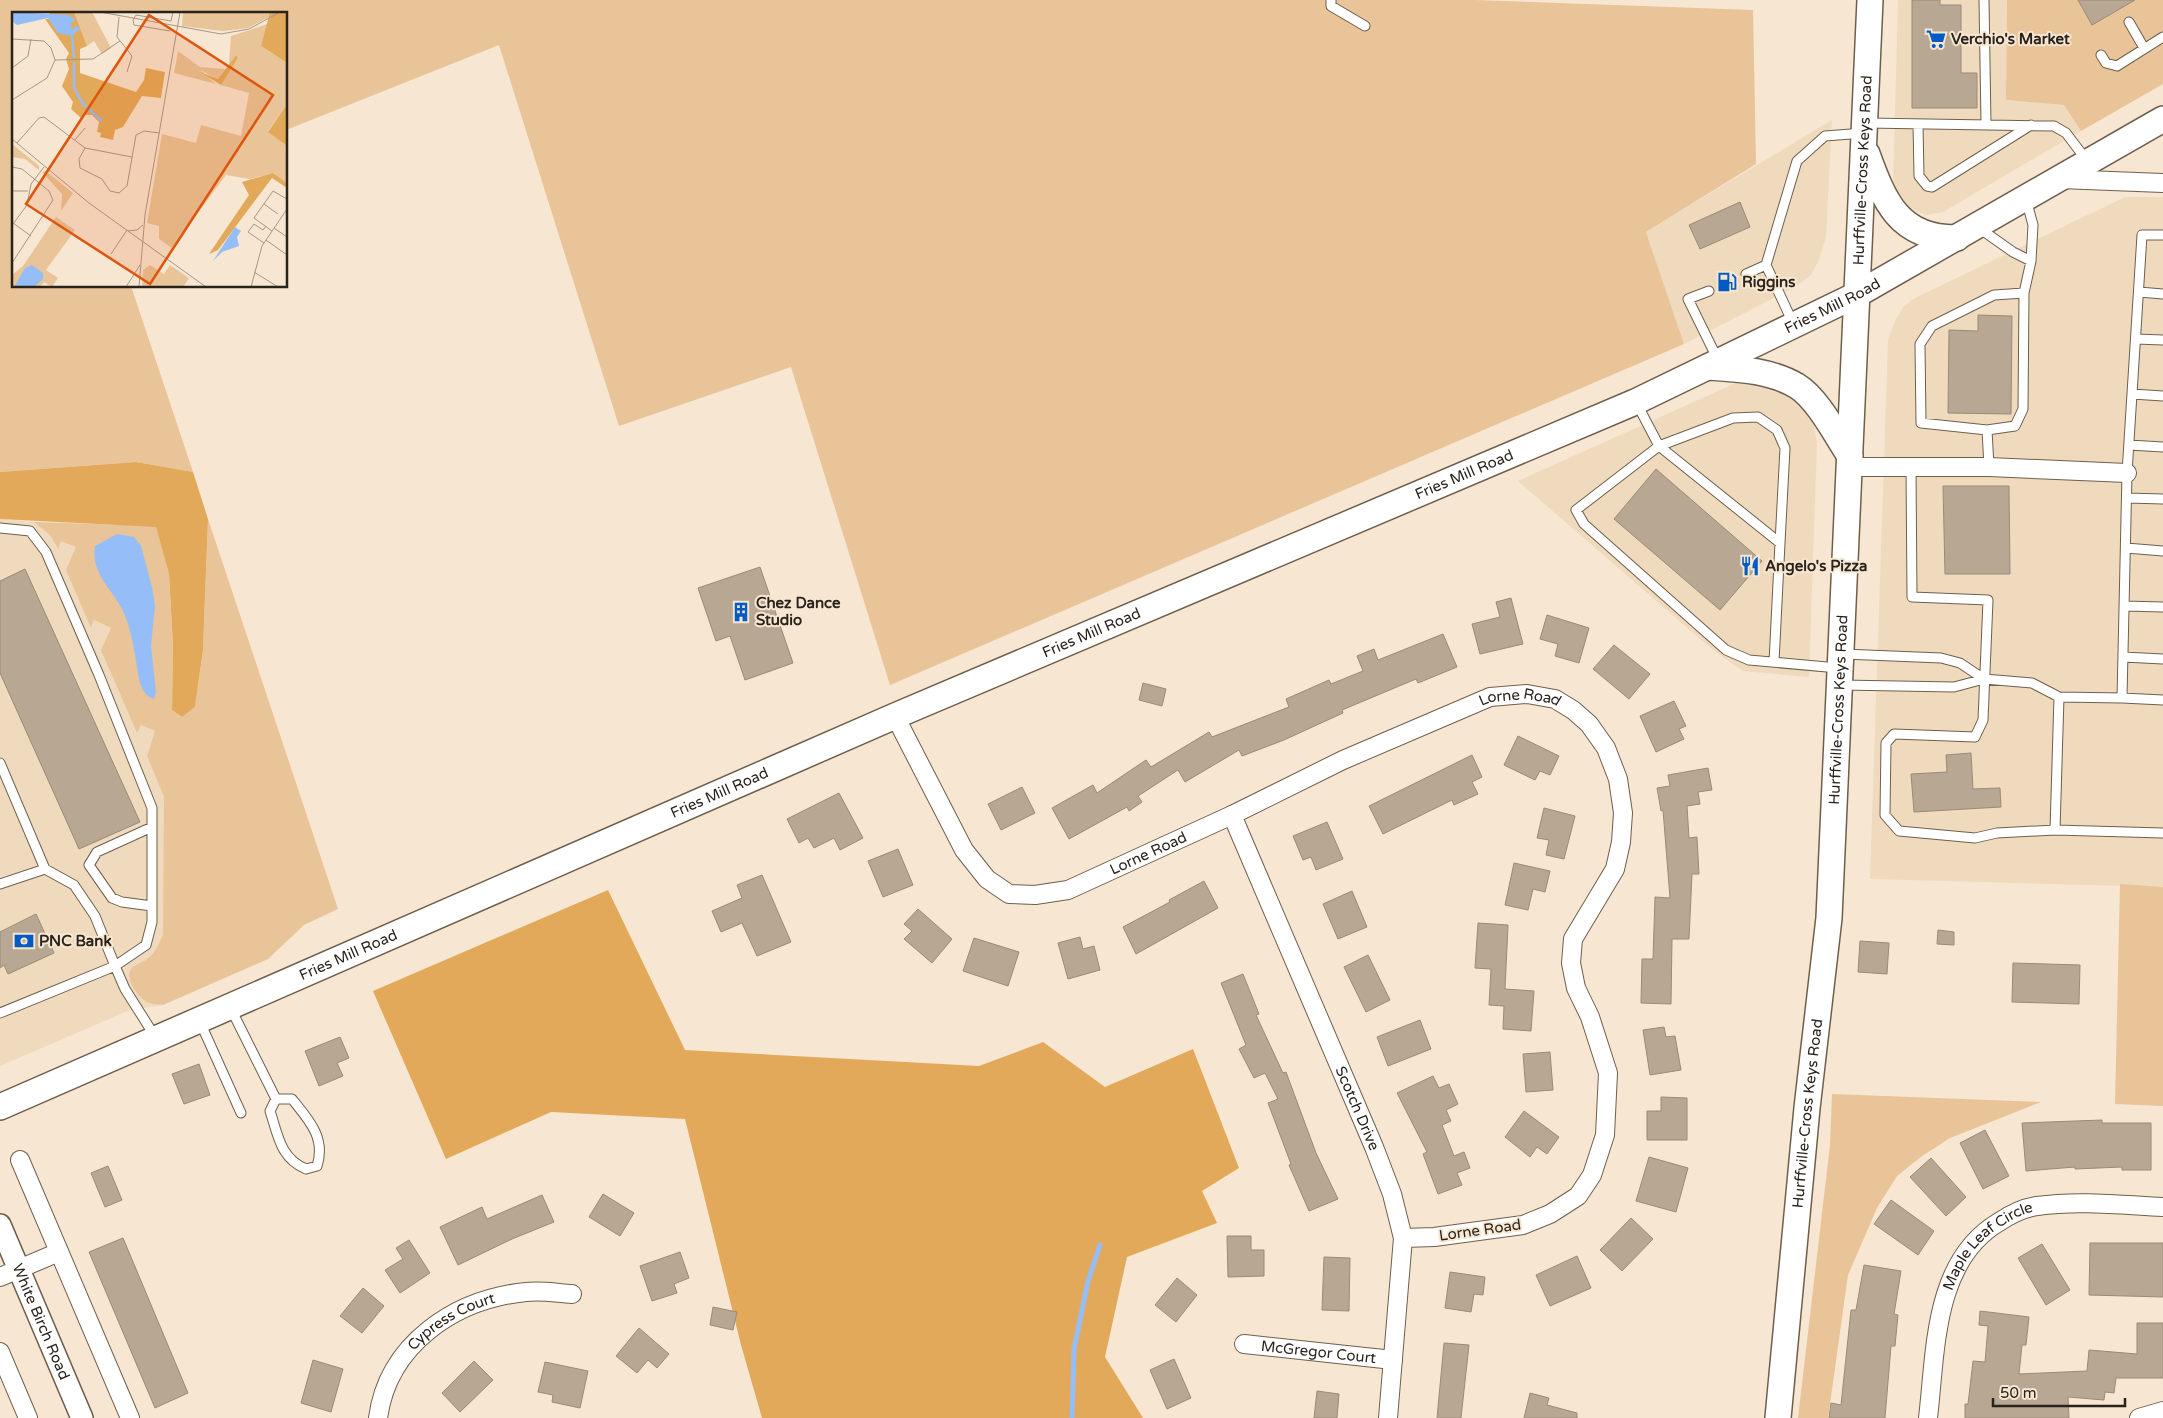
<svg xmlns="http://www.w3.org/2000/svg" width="2163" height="1418" font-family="'Varela Round',sans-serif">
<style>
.built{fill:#f0dabe}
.green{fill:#e8c498}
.forest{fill:#e3a95a}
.water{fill:#95bef8}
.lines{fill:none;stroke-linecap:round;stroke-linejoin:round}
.stream{stroke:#95bef8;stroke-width:5}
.building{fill:#b7a793;stroke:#9a8a77}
.service-casing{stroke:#6e5f4c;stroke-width:11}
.minor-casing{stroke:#6e5f4c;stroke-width:20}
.tertiary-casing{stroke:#6e5f4c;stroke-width:24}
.secondary-casing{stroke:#6e5f4c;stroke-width:28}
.service{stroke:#fff;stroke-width:9}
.minor{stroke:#fff;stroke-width:18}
.tertiary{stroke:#fff;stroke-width:21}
.secondary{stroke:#fff;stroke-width:25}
.labels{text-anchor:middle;stroke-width:4;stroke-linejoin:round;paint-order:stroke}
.poi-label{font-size:15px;font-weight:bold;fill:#29231b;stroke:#f7e6d1;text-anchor:start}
.street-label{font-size:15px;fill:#29231b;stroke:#f7e6d1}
.inset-river{fill:none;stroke:#95bef8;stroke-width:2.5}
.inset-road{fill:none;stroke:#a59888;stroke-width:1}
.view{fill:#de560d;fill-opacity:0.15;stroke:#de560d;stroke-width:2.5}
.inset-edge{fill:none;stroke:#29231b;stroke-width:2.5}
</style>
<rect width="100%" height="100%" fill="#f7e6d1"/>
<path class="built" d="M1898,0H2007L2006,100L2064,105L2081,131L1943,212L1927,215L1911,209L1900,200L1893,186Z
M1832,120L1826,237L1818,262L1811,275L1795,287L1684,344L1646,232Z
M2125,197H2163V887L1870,879L1888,340L1896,319L1904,306L1915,298Z
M1753,381L1792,393L1806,410L1814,426L1817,443L1809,677L1743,671L1713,650L1518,481L1738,382Z
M0,519L34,522L50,535L57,549L61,541L76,547L92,628L94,620L111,628L137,733L141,725L155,731L147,756L164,797L165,808L163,934L157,948L148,958L147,1002L163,1005L130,1010L0,1066Z"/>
<path class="green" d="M0,0H1474L1753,10L1756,164L1646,232L1684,344L890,685L791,367L619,426L499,45L286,130V14H14V286H131L193,472L136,462L0,472Z
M2007,0H2163V84L2081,131L2064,105L2006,100Z
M208,519L338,909L304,925L268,959L163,1005C158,1004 151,1004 147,1002C138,997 123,978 132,968C135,965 142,962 146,960C155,953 159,944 163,934L164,797L147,756L155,731L141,725L137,733L101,650L111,628L94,620L91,628L66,570L76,547L61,541L58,549L50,535L34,522L156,526L169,574L173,645L172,710L182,717L195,707L203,650Z
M2120,884L2163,887V1106L2115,1104Z
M1832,1094L2041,1102L1950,1138L1922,1156L1897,1176L1877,1208L1848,1275L1828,1418H1798L1830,1145Z"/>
<path class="forest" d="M136,462L193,472L208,519L203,650L195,707L182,717L172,710L173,645L169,574L156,527L0,519V472Z
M608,890L685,1050L979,1066L1043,1042L1105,1087L1193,1049L1239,1168L1202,1191L1217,1223L1127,1257L1105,1357L1143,1418H762L741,1345L685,1119L551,1112L446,1159L373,991Z"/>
<path class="water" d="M117,534L134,537L141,546L152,587L155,606L151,646L156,692L154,699C141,695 139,680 137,667C134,649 131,628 123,611C112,588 91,575 95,546Z"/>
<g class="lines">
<path class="stream" d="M1072,1418L1074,1349L1088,1281L1100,1245"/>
</g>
<path class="building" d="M1912,0H1940V5H1961V73H1977V108H1912Z
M2078,0H2135L2092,25Z
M1740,202L1750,227L1700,249L1689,225Z
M1978,315L2012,316L2011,414L1948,413L1949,330L1978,331Z
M1656,469L1762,561L1720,610L1614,519Z
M1943,486H2009L2010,574H1945Z
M760,567L793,663L745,680L730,636L716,641L698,588Z
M25,569L140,822L79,849L0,673V581Z
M1511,598L1523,644L1480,654L1472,624L1500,617L1496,602Z
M1547,615L1589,628L1579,663L1555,656L1558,644L1540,639Z
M1443,634L1457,667L1418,683L1416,679L1342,710L1343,713L1284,740L1242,756L1239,750L1185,782L1178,770L1138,796L1142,802L1129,811L1127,807L1069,839L1052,808L1093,785L1097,793L1146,760L1151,767L1209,732L1212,737L1289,707L1286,699L1329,680L1331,684L1363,671L1357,656L1374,649L1378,660Z
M1614,645L1650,674L1629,699L1593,669Z
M1143,683L1166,689L1162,706L1139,700Z
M1674,701L1686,726L1679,729L1684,739L1656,752L1640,716Z
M1518,736L1559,756L1550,775L1540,771L1535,780L1504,765Z
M1971,753L1973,789L2000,788L2001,807L1914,812L1911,774L1947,772L1946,755Z
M1472,755L1482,777L1472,782L1478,794L1454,805L1452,800L1383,834L1369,806Z
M1708,768L1712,790L1698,792L1700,804L1687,806L1689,838L1697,837L1699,874H1692L1689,939H1672L1671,1004L1641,1003L1642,959H1653L1655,897L1670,898L1663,810L1661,811L1657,788L1670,786L1668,775Z
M1022,787L1035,813L1001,830L988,804Z
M839,793L863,838L840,850L834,838L814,848L808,838L799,843L787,819Z
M1544,808L1575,816L1564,859L1546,855L1549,840L1537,838Z
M1327,822L1343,859L1316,870L1311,857L1303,860L1293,836Z
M898,849L913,885L883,897L868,861Z
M1514,863L1550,871L1545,892L1533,889L1528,910L1505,905Z
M762,875L791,942L757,956L742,923L721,932L712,911L742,898L737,885Z
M1204,881L1218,908L1136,954L1123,927L1170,902L1169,900Z
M1352,891L1367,927L1338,939L1323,904Z
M918,909L952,939L932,963L904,939L912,931L904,924Z
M36,914L54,953L8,974L4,965L0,968V932Z
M1478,923L1508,925L1505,989L1534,991L1531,1031L1503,1029L1504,1006L1489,1005L1491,969L1475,968Z
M1938,930L1954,932V945L1937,944Z
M1080,937L1083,949L1094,946L1100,970L1068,979L1058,943Z
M974,938L1019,952L1008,986L963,971Z
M1860,941L1889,943L1887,974L1858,972Z
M1368,955L1390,1000L1366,1012L1344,967Z
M2013,963L2080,965L2079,1004L2012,1002Z
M1243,974L1259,1014L1256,1015L1283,1073L1286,1072L1316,1153L1338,1199L1309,1211L1289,1165L1291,1164L1268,1103L1278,1099L1265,1073L1254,1078L1239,1049L1246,1045L1221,983Z
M1420,1020L1431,1049L1388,1066L1377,1037Z
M1664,1027L1666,1037L1675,1036L1681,1070L1650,1075L1643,1030Z
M340,1037L349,1058L337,1063L343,1076L319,1086L305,1051Z
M1550,1052L1553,1090L1526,1092L1523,1054Z
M199,1064L210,1095L184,1104L172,1074Z
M1433,1076L1439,1088L1449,1084L1458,1104L1446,1110L1451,1121L1442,1125L1454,1156L1464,1152L1470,1168L1457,1173L1462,1185L1438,1194L1423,1154L1427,1152L1397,1093Z
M1661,1097L1687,1098V1140H1647V1111H1661Z
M1524,1111L1559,1137L1547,1154L1537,1147L1530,1157L1505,1137Z
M2102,1120V1123H2151V1170H2122V1167L2075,1169V1167L2026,1171L2022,1123Z
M1985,1130L2009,1176L1983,1189L1960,1143Z
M1649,1157L1688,1168L1676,1212L1636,1201Z
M1931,1158L1966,1197L1946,1216L1910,1177Z
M108,1166L122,1200L105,1207L91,1173Z
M603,1194L634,1213L620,1236L589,1217Z
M542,1195L554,1222L512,1239L458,1265L440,1227L482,1207L487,1219Z
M1891,1200L1934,1231L1918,1255L1874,1224Z
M1631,1218L1653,1239L1622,1271L1600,1250Z
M1227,1236H1251V1250H1264V1276L1228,1277Z
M123,1238L188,1393L155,1408L89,1252Z
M409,1240L430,1273L400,1293L385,1270L403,1259L396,1248Z
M2090,1243H2163V1297L2089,1295Z
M2042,1244L2070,1290L2046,1305L2018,1258Z
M680,1252L689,1278L674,1284L677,1293L652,1301L640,1266Z
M1577,1256L1591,1288L1550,1306L1536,1275Z
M1324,1257L1350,1258L1349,1311L1322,1310Z
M1864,1265L1901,1271L1894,1314L1898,1315L1895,1346H1891L1885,1418H1829L1831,1403L1841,1405L1851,1310H1856Z
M1450,1272L1485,1277L1483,1295L1474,1294L1471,1312L1445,1308Z
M1177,1278L1197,1295L1176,1322L1155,1305Z
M363,1288L384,1306L362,1333L340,1316Z
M713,1307L737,1312L733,1330L710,1325Z
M1980,1311L2029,1317L2026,1345H2022L2019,1374L2087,1371L2089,1350L2137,1354V1323H2163V1378H2116L2114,1393L2105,1392L2104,1400L2068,1397L2069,1418H1965V1404H1968L1973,1361L1985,1362L1988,1326L1979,1325Z
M639,1328L669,1354L657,1368L648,1360L637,1373L616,1356Z
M1444,1343L1469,1345L1461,1418H1437Z
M1174,1359L1191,1398L1167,1409L1150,1370Z
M313,1360L343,1369L331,1412L301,1403Z
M474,1361L493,1380L460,1412L442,1393Z
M545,1362L588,1371L580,1408L552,1402L553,1395L538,1392Z
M1317,1391L1339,1394L1337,1418H1314Z
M1530,1393L1549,1398L1547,1405L1577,1413V1418H1524Z"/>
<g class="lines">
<defs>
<path id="service" d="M1331,0V6L1365,26
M1984,0L1986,124
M2129,22L2144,48
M2101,55L2106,63L2117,66L2163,37
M1867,123L2054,126L2066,133L2088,162
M1918,124L1919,176L1927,186L1932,187L2031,125
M1979,228L2013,252L2031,261L2033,225L2026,199
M2163,235H2142L2127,473L2122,698L2163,700
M1766,265L1793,323
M1746,274L1766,265L1797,161L1825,136L1864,133
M1709,291L1688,299L1718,360
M2139,292L2163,294
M2136,339L2163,340
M2132,394L2163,396
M1636,402L1659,446L1576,510L1584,524L1726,650L1749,660L1838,668
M1987,430L2015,426L2023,409L2024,293
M2129,445L2163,447
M1911,467L1912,597L1988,600L1983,720L1975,737L1894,734L1886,743L1885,815L1899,831L1975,838L1997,833L2055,830
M1989,467L1987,430L1921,423L1920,344L1932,326L1994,295L2024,293L2031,261
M2127,498L2163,499
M0,528L30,531L46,552L99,675L152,808V922L146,945L115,966L125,989L156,1038
M2126,548L2163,551
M2124,606L2163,607
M1843,654L1941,658L1960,663L1984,679
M2123,657L2163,659
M1774,662L1780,543L1659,446L1733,418L1758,417L1777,430L1785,448L1780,543
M1841,685L1954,687L1984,679L2032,683L2059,697L2122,698
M2059,697L2055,830L2163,833
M0,763L45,869
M152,827L97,852L89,865L112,898L122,902L152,906
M0,884L45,869L74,885L95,916L115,966L0,1013
M230,1007L276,1099L270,1111C278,1135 280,1158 306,1169L317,1166C326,1138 309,1120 292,1099H276
M200,1022L241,1113"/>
<g id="minor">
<path d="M2060,179L2163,183"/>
<path d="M1850,467H1989L2127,473"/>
<path id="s1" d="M895,716L964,850L987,879L1009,894L1035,895L1068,890L1232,815L1343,760L1490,697L1527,694L1555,699L1573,710L1589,724L1606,748L1618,779L1623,813L1621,842L1615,869L1573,939L1571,963L1576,988L1590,1017L1608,1073L1605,1135L1592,1175L1578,1196L1550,1214L1523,1225L1434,1237L1403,1238"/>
<path id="s2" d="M1232,815L1374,1147L1392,1194L1403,1238L1388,1418"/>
<path d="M20,1160L130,1418"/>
<path d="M0,1277L59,1252"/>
<path id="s3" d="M1244,1344L1393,1360"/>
<path d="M0,1352L28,1418"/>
<path id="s4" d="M378,1418C388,1344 455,1299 526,1292C541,1290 557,1293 572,1294"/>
<path id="s5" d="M1928,1418C1936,1351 1933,1261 1999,1222C2011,1214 2023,1208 2037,1206C2078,1200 2122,1205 2163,1207"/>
<path d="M2139,1418L2163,1411"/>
</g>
<g id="tertiary">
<path id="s6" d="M0,1225L82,1418"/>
</g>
<g id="secondary">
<path d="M1867,154C1884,201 1899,239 1957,238"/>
<path d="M1708,367C1738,369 1770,370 1797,386C1818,399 1836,435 1850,456"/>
<path id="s7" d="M0,1107L895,716L1635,402L1856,295L2163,119"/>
<path id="s8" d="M1778,1418L1807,1108L1829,918L1870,0"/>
</g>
</defs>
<use href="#service" class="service-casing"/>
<use href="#minor" class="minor-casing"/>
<use href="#tertiary" class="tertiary-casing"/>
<use href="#secondary" class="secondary-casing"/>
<use href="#service" class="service"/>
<use href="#minor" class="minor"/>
<use href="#tertiary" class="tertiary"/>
<use href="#secondary" class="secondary"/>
</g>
<defs>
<symbol id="supermarket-bare" viewBox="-9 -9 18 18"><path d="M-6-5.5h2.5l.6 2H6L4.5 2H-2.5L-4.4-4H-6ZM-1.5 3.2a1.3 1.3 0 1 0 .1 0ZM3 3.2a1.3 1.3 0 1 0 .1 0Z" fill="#005bc4" stroke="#f7e6d1" stroke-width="2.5" paint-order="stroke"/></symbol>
<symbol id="fuel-bare" viewBox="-9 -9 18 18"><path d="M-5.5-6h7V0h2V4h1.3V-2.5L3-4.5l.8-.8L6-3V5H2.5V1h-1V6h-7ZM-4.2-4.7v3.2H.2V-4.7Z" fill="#005bc4" stroke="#f7e6d1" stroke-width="2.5" paint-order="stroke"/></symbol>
<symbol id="restaurant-bare" viewBox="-9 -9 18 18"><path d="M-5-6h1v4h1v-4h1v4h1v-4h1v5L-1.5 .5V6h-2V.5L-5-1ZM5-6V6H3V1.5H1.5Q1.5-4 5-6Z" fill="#005bc4" stroke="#f7e6d1" stroke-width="2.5" paint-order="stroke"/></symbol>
<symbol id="building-bare" viewBox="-9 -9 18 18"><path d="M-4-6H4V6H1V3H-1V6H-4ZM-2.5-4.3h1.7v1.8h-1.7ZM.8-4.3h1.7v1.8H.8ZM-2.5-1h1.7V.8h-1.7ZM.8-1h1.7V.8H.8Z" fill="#005bc4" stroke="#f7e6d1" stroke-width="2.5" paint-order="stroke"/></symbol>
<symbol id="bank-bare" viewBox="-9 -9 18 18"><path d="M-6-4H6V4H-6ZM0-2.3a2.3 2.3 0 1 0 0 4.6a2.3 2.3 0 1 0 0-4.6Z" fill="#005bc4" stroke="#f7e6d1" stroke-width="2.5" paint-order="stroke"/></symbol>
</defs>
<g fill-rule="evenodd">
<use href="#supermarket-bare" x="1922" y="25" width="28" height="28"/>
<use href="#fuel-bare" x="1713" y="268" width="28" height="28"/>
<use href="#restaurant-bare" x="1736" y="552" width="28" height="28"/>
<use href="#building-bare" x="727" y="598" width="28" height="28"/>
<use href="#bank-bare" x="10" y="927" width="28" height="28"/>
</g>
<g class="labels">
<g class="poi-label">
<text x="1951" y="44">Verchio's Market</text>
<text x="1742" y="287">Riggins</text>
<text x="1765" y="571">Angelo's Pizza</text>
<text x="756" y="608">Chez Dance<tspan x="756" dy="17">Studio</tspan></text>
<text x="39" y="946">PNC Bank</text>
</g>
<g class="street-label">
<text dy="5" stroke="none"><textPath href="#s8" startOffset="1251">Hurffville-Cross Keys Road</textPath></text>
<text dy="5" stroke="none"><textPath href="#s7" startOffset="2000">Fries Mill Road</textPath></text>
<text dy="5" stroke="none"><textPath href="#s7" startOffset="1595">Fries Mill Road</textPath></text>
<text dy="5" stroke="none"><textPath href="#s7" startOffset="1190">Fries Mill Road</textPath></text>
<text dy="5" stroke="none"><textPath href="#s1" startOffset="768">Lorne Road</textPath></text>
<text dy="5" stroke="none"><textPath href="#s8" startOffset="711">Hurffville-Cross Keys Road</textPath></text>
<text dy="5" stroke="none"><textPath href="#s7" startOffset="785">Fries Mill Road</textPath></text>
<text dy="5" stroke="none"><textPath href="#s1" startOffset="362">Lorne Road</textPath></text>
<text dy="5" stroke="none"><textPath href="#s7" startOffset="380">Fries Mill Road</textPath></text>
<text dy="5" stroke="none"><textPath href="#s2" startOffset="319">Scotch Drive</textPath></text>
<text dy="5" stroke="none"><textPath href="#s8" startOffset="306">Hurffville-Cross Keys Road</textPath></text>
<text transform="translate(1480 1230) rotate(-8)" y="5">Lorne Road</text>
<text dy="5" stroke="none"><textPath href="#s5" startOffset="192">Maple Leaf Circle</textPath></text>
<text dy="5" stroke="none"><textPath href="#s6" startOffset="105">White Birch Road</textPath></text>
<text dy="5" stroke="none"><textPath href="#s4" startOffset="128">Cypress Court</textPath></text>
<text dy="5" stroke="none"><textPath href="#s3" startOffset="75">McGregor Court</textPath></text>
</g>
</g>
<g transform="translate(12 12)">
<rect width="275" height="275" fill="#f7e6d1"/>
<path d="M62,0H80L99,36L90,42L82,29L75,34ZM171,0H258L257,5L236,16L211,19L170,14ZM256,12L249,34L275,51V92L256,119L275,134V171L261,161L238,167L214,163L160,236L147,227V214L135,211L150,122L184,131L189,113L229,124L237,81L209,73L226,46L224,43L217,52L219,24ZM166,39L188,55L213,57L206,67L188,58L204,72L162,61ZM0,132L27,154V158L13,147L0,145ZM34,159L61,181L49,199L50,182L30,160ZM44,205L63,218L34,258L46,266L40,275L32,270L28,275H0V263L11,254ZM138,253L152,262L158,253L177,266L171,275H130L131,258Z" fill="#e8c498"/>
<path d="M37,0H62L75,34L68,37V61L124,80L132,68L134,56L153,60L149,86L130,84L111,115L103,118L101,128L88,125L89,121L85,120L87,110L80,103H72L69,106L59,97L61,90L50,74L57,57L54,47L57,41L33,7H38L46,21ZM258,0H275V51L249,34ZM224,43L226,46L209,73L188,60L206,67ZM275,92V134L256,120ZM261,161L275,171V176L260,166L206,238L197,242L237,183L230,170Z" fill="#e3a95a"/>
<path d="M0,0L58,3L63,8L59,11L60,19L64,13L68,17L60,24L46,21L36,6L5,13L0,9ZM223,215L229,219L225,225L227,234L210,240L201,249ZM20,253L31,261V267L22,275H2L13,256Z" fill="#95bef8"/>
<path class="inset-river" d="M60,23L62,46M62,50V76L71,92L90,109"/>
<path class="inset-road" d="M88,0L209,22L237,17L268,0M107,5L105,25L120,44L115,60M158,19L122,13L121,8L124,3L159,9L161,0M0,27L32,29L39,36L43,48L35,66L0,88M43,48L81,47L108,29M0,56L16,44L19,27M0,127L77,191L194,275M63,128L73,116M5,131L27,106L32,105L73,136L120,145M73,136L67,147L68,156L90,167L98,179L107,181L115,174L124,123L132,119L147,121M0,155L10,157L37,179L41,188L0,251M0,179H16M252,192L266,202M1,211L19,224M1,212L15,193L19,172L32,155M262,216L275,225M116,219L125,218L131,213M260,219L242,206L261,179L275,187M254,228L275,243M252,231L236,220L242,212L251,218L254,214M99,242L115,218M242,260L266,275M114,275L128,253M127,275L133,203L168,0M239,275L250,234L275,197"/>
<path class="view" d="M137,3L261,83L138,272L14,192Z"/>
<rect width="275" height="275" class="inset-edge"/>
</g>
<path d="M1993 1398v8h132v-8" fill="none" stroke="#29231b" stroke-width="2.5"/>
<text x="2000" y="1398" font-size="15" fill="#29231b" stroke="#f7e6d1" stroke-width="4" paint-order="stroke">50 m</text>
</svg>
